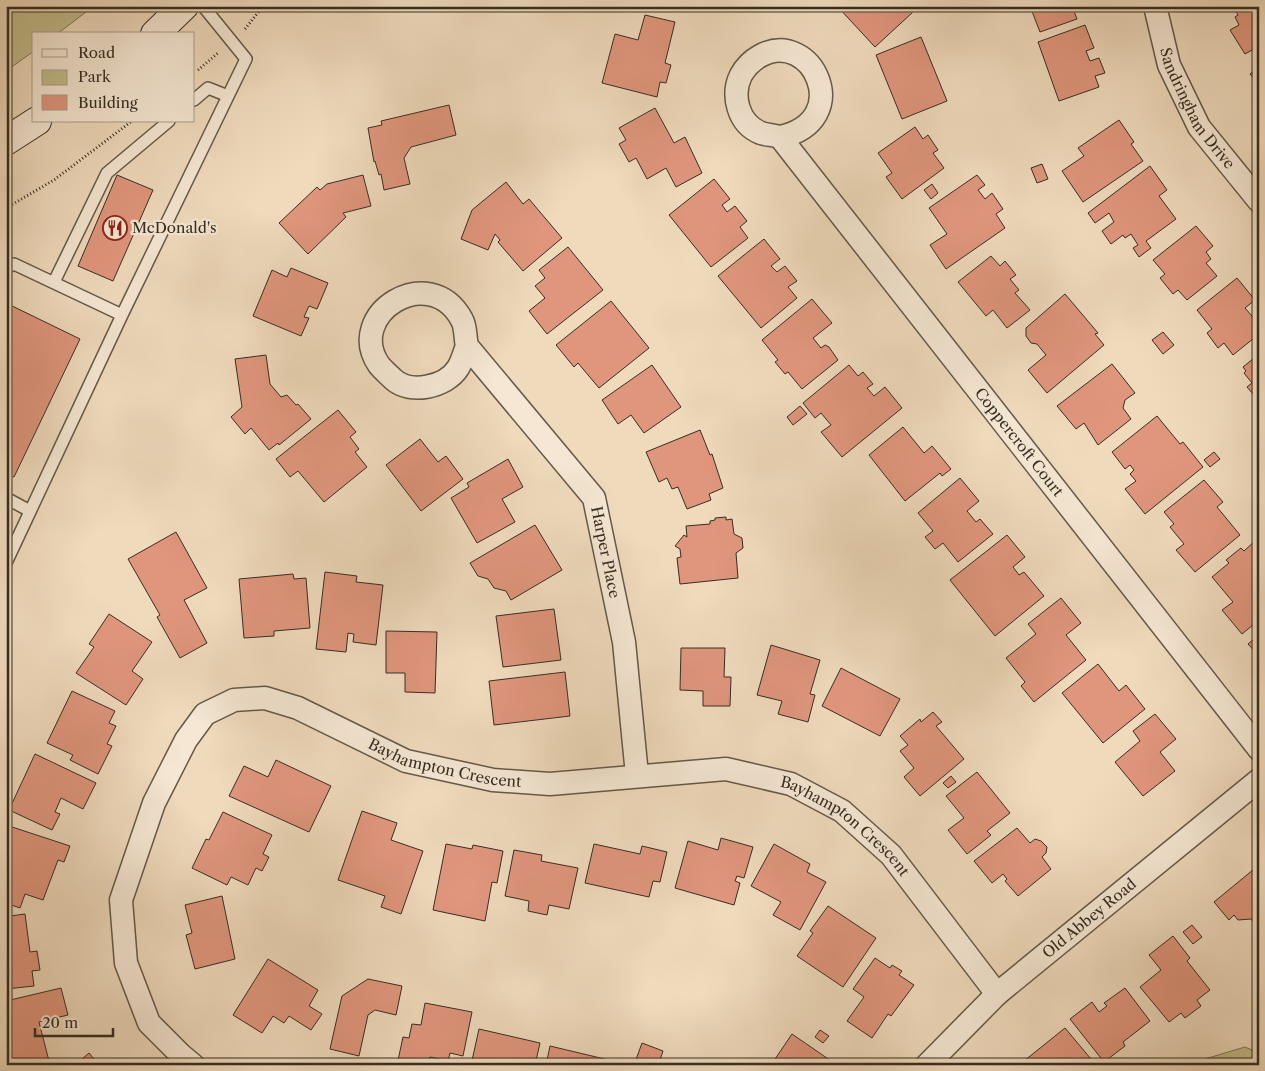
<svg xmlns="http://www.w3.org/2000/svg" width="1265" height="1071" font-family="'Libre Caslon Text',serif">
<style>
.green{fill:#c1bd8b;stroke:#7c7657}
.building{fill:#e0967d;stroke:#362e23}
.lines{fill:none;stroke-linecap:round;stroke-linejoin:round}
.service-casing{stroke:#645949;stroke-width:14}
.minor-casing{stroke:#645949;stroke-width:25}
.secondary-casing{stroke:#362e23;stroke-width:30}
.path{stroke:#362e23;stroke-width:3;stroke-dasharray:1 2.5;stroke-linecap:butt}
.service{stroke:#f5e7d3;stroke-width:11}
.minor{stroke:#f5e7d3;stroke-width:22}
.secondary{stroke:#f5e7d3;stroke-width:28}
.labels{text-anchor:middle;stroke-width:4.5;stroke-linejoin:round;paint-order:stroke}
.street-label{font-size:15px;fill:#362e23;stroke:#f5e7d3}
.poi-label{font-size:15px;fill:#362e23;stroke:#f5e7d3;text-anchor:start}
</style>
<rect width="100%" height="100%" fill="#efdabc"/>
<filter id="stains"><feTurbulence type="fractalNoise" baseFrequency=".004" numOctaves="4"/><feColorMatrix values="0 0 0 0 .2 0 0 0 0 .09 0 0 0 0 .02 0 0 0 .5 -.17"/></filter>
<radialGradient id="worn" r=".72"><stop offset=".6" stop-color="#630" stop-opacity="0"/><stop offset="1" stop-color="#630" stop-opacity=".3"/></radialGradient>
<path class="green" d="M6,6H94L57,34H34V51L6,71Z
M1245,1047L1259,1053V1065H1196L1208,1058Z"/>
<path class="building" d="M837,6H908L913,12L875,47Z
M1030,6H1072L1077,19L1040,32Z
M1233,6H1259V46L1245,54L1230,30L1239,25L1235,17L1238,15Z
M645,15L675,22L665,63L671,65L666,83L660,82L657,97L602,83L615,34L638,40Z
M1085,25L1094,48L1086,51L1090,61L1099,58L1105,73L1095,76L1099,87L1059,101L1038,42Z
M921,37L947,101L902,119L876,55Z
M1259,67V84L1250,74Z
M449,105L456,135L411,147L404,158L410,184L384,190L381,174L379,175L375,161L374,162L368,128L382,125L381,121Z
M655,108L674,143L685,137L702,173L676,187L666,168L647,179L636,158L629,162L619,144L626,140L619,128Z
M1119,120L1134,142L1131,144L1143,161L1083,202L1062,171L1084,156L1078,148Z
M915,127L923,139L928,135L938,150L933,153L944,168L902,199L886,177L892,173L878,153Z
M1042,164L1048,179L1037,183L1031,168Z
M1150,166L1167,190L1159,196L1176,219L1146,241L1151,248L1139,257L1133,248L1138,245L1131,234L1125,238L1123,235L1111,244L1102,231L1114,222L1109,213L1095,223L1088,213Z
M117,175L153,190L113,281L78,266Z
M363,175L371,206L343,213L346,217L308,254L279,223L317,187L320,190L327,184Z
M977,175L985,185L978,190L985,199L992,193L1003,209L996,214L1005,228L946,269L930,245L947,234L929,208Z
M714,179L730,199L722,205L727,212L735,206L747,221L740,227L748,238L711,267L669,215Z
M506,182L523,204L529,199L562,238L523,271L498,242L500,240L495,234L488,250L461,239L472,210Z
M932,184L938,193L931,199L924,190Z
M1196,226L1213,246L1206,252L1211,259L1206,263L1217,276L1187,300L1178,290L1173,294L1160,278L1165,274L1153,260Z
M764,239L780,259L771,266L777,272L785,266L797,281L788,287L797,298L761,328L718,276Z
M568,247L603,290L547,334L529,311L545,298L535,286L545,278L539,270Z
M991,256L1000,266L1005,261L1016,275L1010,279L1019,290L1015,293L1030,310L1007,328L993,310L986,316L958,282Z
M291,268L328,283L317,309L309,306L304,317L309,318L301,336L253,316L272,270L287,277Z
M1237,278L1255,300L1245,308L1259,324V334L1233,355L1224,343L1218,348L1207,333L1212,329L1197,310Z
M1065,294L1098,333L1095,334L1104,345L1047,393L1028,370L1046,355L1037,344L1031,343L1026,336V328Z
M812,299L832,323L813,338L821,348L825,345L829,347L838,360L802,389L788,372L785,374L775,362L778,360L762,340Z
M611,301L649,348L599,388L578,363L574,367L556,345Z
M6,303L80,339L14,477L6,473Z
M1163,332L1174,345L1163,354L1152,340Z
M1259,354V401L1247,387L1252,383L1244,373L1246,371L1243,367Z
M266,355L270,384L281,397L287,395L296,405L298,404L311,419L279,445L278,443L269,450L251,428L245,434L231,417L242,407L235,359Z
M1112,364L1135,393L1125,400L1123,408L1131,419L1098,445L1084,423L1076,429L1057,406Z
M652,365L681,407L644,433L631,415L618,424L602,400Z
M849,365L858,376L863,372L873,384L867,388L874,396L885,387L902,408L842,457L821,432L831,425L821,413L815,418L803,403Z
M800,406L807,414L793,425L787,417Z
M338,410L356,432L350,437L359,449L355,452L367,467L324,502L298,471L290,477L276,459Z
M1157,416L1180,444L1183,442L1203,467L1145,514L1125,489L1136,481L1130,474L1134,470L1130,465L1125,469L1112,452Z
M903,427L924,453L932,446L951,469L942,476L940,473L905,501L869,455Z
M700,430L710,455L712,454L723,488L709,494L711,500L687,509L678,487L672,489L667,478L659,482L646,452Z
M420,439L438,462L446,456L463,479L421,511L386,465Z
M1214,452L1220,459L1210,467L1204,460Z
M508,459L523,487L502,499L515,522L477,543L451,498L469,487L467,483Z
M960,478L979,501L967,511L976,522L980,519L993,534L958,562L943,543L935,549L925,537L933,531L918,513Z
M1204,480L1223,502L1217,507L1240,535L1195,572L1176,550L1184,544L1170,527L1174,524L1164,512Z
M726,517V520L732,519L734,534L742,538L743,548L736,553L738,578L680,584L677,558L681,557L680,549L675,546L684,535L687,537L686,526L710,524V521L715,520V518Z
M535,525L562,570L511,600L506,591L494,588L488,579L478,576L470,563Z
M176,532L207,588L184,600L207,643L180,658L157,617L160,615L128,559Z
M1007,535L1025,557L1013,567L1019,575L1024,572L1044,596L995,636L950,580Z
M1255,541L1259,543V620L1242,634L1222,610L1233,602L1212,577L1229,563L1226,560L1241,548L1244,551Z
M325,572L357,576L356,582L383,585L376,645L353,642L354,634L348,633L346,652L316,649Z
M293,574L294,579L306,578L310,628L274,631V636L244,638L239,579Z
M1061,598L1081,623L1066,635L1086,660L1034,702L1021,686L1025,682L1006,658L1036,634L1028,624Z
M554,609L561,660L503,667L496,616Z
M109,614L152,642L132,671L143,679L126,705L76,673L94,647L89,644Z
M386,631L437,632L435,693L405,692V673H386Z
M1259,635V656L1248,644Z
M771,645L820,660L810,694L815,695L808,722L778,714L782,701L757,695Z
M681,648H725L724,677H731L730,706H703V691L680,690Z
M1098,664L1119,691L1126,685L1145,709L1103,743L1062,693Z
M841,668L900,699L880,736L822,706Z
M565,672L570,716L494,725L489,681Z
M72,691L115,711L109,723L116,726L107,744L112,746L98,774L70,760L73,755L47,743Z
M933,712L942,722L936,726L964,759L920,796L904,777L914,768L900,751L908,745L900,736L920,719L921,722Z
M1155,714L1176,739L1160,752L1175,771L1143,796L1115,762L1140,741L1133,731Z
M35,754L96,783L83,809L61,798L55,812L60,814L52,830L9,810Z
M276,760L331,786L309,832L229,796L244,766L268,777Z
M977,772L1010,813L987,831L991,835L967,854L948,830L964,818L946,796Z
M951,776L956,782L948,788L943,783Z
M362,811L397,823L391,840L423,851L401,914L381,907L385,896L338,880Z
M223,812L272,835L263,854L269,857L262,871L256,868L248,885L231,877L227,885L192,868L206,839L209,840Z
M6,825L70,846L64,862L58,860L43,900L25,894L20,908L6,903Z
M1017,828L1030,843L1035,839L1041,841L1047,847L1046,853L1042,857L1051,869L1018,896L1005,881L1007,879L1003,874L992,883L974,861Z
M721,838L753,847L744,878L737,876L735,881L740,883L734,905L675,888L688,841L718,850Z
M446,844L472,849L473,845L503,851L497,883L492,882L485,921L433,910Z
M594,844L640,854L642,846L667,852L660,882L653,881L649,897L585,883Z
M774,844L810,864L807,872L826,882L800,930L773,915L781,902L751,886Z
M514,850L542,855L541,861L578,868L569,909L549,905L547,915L528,911L529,901L505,896Z
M1259,865V928L1251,919L1238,920L1234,915L1229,920L1214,902Z
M222,896L235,959L195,969L186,935L192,933L185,905Z
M828,906L876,938L843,987L797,956L813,933L810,931Z
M6,912H9L10,916L25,914L30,952L37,951L40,970L32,971L34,986L6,989Z
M1192,925L1202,937L1193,944L1183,932Z
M1173,936L1190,958L1187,961L1210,990L1197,1000L1201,1006L1185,1018L1181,1013L1169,1022L1140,987L1161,970L1149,955Z
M875,958L890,968L892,965L902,971L899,975L914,985L891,1016L888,1014L872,1038L847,1021L864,997L853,989Z
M268,959L318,990L309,1006L322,1014L311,1030L289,1016L284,1023L273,1016L262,1033L233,1015Z
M368,979L402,986L396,1015L375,1010L368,1015L359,1056L330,1049L342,996Z
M61,988L68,1015L39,1022L49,1061L34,1065H6V1001Z
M1125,988L1150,1021L1123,1042L1125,1046L1104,1062L1070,1019L1092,1002L1099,1012L1107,1006L1104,1003Z
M425,1003L472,1012L463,1056L450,1053L448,1061L430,1057L428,1065H397L403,1037L409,1038L412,1024L421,1025Z
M1065,1028L1096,1065H1027L1024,1061Z
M479,1029L540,1043L535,1065H471Z
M820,1030L829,1036L823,1043L815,1037Z
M792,1034L837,1065H771Z
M642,1043L663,1051L660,1060L673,1065H634Z
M550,1046L613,1061L612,1065H546Z
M89,1053L99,1065H75Z"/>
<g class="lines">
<defs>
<path id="service" d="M194,100L208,88L228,96
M6,268L14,264L122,315
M54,282L107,173L169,121
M6,498L30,511
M6,563L122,315L246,59L203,6"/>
<g id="minor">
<path id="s1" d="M1155,6L1169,65L1199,127L1259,201"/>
<path id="s2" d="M780,137C856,121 812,27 760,56C751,61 746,66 741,75C731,95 738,124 761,133C767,135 774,135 780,137L1259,749"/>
<path id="s3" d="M467,346C464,353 462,362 458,368C446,387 410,395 393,379C389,375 383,370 379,365C344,314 430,260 462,320C466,327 465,338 467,346L594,498L624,642L637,775"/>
<path id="s4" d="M193,1065L181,1055L149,1023L126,963L121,900L154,803L186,740L205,714L234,700L265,698L298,708L406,761L493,780L550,784L726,769L791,784L842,811L891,855L997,994"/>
<path id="s5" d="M927,1065L997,994L1259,780"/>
</g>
<path id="secondary" d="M155,34L184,6
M6,141L37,121"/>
</defs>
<use href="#service" class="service-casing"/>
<use href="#minor" class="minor-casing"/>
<use href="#secondary" class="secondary-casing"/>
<path class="path" d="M245,29L263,6
M198,70L218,53
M6,208L54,180L132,121"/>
<use href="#service" class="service"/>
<use href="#minor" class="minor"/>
<use href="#secondary" class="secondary"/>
</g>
<defs>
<symbol id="restaurant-ring" viewBox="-11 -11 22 22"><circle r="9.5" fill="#f5e7d3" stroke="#8f2418" stroke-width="1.5"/><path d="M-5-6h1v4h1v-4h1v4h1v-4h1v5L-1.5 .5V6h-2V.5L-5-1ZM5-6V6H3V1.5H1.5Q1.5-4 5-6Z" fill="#8f2418"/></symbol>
</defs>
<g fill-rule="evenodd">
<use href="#restaurant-ring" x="101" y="214" width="28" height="28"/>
</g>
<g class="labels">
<g class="street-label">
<text dy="5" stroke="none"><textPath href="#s1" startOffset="112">Sandringham Drive</textPath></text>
<text dy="5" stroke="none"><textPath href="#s2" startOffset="654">Coppercroft Court</textPath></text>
<text dy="5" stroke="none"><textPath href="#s3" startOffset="550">Harper Place</textPath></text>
<text dy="5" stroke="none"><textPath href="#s4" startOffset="650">Bayhampton Crescent</textPath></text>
<text dy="5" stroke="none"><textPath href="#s4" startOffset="1070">Bayhampton Crescent</textPath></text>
<text dy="5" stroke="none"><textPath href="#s5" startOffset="219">Old Abbey Road</textPath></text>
</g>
<g class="poi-label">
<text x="132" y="233">McDonald's</text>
</g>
</g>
<rect width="1265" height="1071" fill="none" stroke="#efdabc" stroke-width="25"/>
<rect x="8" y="8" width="1250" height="1056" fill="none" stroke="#362e23" stroke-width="2.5"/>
<rect x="12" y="12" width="1240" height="1046" fill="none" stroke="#362e23"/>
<rect x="32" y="32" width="162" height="90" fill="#f5e7d3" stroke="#a99d8d"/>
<rect x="42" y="49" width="25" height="8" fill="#f5e7d3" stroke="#a99d8d"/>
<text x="78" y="58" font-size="15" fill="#362e23">Road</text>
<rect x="42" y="70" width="25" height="15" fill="#c1bd8b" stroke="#a99d8d"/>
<text x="78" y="82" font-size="15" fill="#362e23">Park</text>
<rect x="42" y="95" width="25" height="15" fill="#e0967d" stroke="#a99d8d"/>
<text x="78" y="108" font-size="15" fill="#362e23">Building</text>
<path d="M35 1028v8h78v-8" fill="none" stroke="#362e23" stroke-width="2.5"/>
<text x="42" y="1028" font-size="15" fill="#362e23" stroke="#f5e7d3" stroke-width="4" paint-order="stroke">20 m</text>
<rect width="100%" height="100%" filter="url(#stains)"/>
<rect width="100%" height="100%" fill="url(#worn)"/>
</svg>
